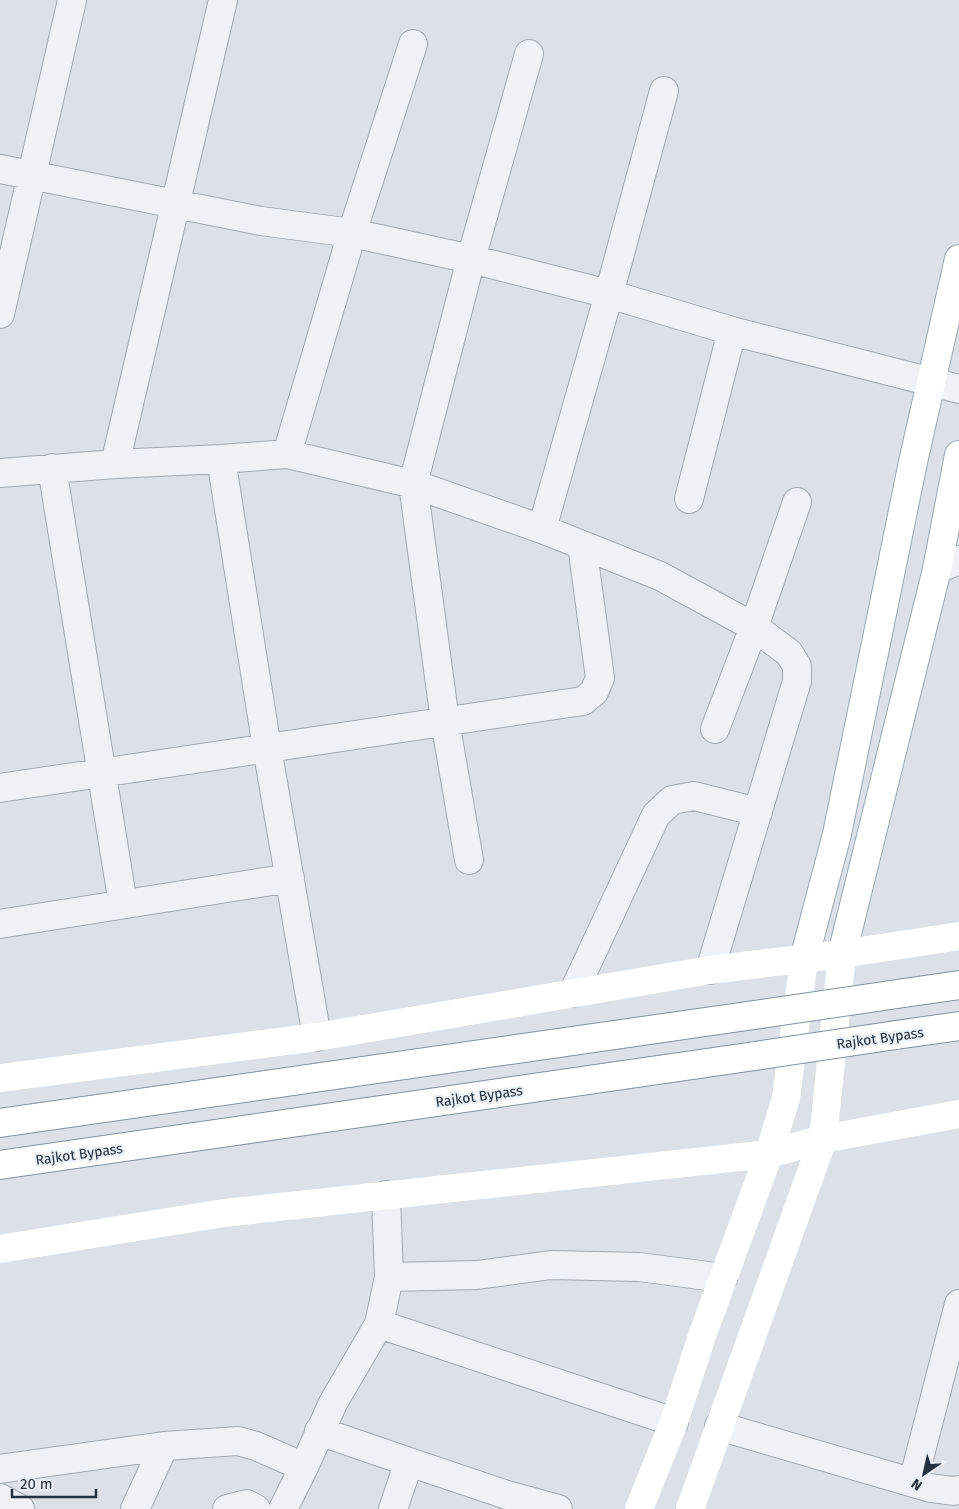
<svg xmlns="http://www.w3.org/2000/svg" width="959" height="1509" font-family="'Fira Sans',sans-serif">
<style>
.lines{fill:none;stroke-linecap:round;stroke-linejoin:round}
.street-casing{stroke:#a0a9b1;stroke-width:30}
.primary-casing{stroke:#99a8b3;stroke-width:30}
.highway-casing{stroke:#81919e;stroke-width:30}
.street{stroke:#eef1f5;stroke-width:28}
.secondary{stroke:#fff;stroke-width:28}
.primary{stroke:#fff;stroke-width:28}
.highway{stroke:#fff;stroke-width:28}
.highway-bridge-casing{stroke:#81919e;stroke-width:30;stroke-linecap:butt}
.highway-bridge{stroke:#fff;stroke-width:28}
.labels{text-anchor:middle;stroke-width:4.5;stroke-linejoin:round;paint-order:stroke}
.street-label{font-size:14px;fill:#24313d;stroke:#eaf0f4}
</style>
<rect width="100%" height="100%" fill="#dbe1e7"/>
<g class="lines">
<defs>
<path id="street" d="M0,169L261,221L352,233L413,44
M0,314L72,0
M287,454L352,233L471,259L609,294L732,331L959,389
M221,459L267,748L317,1037
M115,464L223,0
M52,468L123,904
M0,473L115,464L221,459L287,454L413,484L542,529L660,576L754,627L789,653L797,666V681L710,970
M689,499L732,331
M542,529L609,294L664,91
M937,569L959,560
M715,729L754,627L797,502
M0,788L583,701L594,692L600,678L582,545
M469,860L445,721L413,484L471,259L529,54
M0,924L290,878
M573,993L656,815L672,800L694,796L758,812
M389,1277L477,1275L551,1265L639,1267L723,1278
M379,1324L674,1422
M719,1426L931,1488L953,1491L959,1490
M319,1431L409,1462L393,1509
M164,1446L238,1441L256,1446L304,1467
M409,1462L507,1495L558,1509
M0,1469L164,1446L135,1509
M913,1482L959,1304
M0,1498L20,1509
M227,1509L247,1504L256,1509
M283,1509L304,1467L333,1403L379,1324L389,1277L386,1195"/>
<path id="primary" d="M842,954L937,569L959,455
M804,959L837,834L913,462L959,259"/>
<path id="highway" d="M904,993L959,985
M896,1035L959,1026
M0,1123L761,1014
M0,1165L755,1056"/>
</defs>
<use href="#street" class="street-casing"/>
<use href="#primary" class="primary-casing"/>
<use href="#highway" class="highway-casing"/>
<use href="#street" class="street"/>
<path class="secondary" d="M0,1078L317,1037L710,970L842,954L959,936
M0,1249L224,1213L769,1154L823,1139L959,1114
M639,1509L674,1422L702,1336L769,1154L786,1098L804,959
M690,1509L823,1139L842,954"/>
<use href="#primary" class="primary"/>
<use href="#highway" class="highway"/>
<defs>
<path id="highway-bridge" d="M761,1014L904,993
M755,1056L896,1035"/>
</defs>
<use href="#highway-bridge" class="highway-bridge-casing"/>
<use href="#highway-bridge" class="highway-bridge"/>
</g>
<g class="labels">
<g class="street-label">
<text transform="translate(880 1038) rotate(-8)" y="5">Rajkot Bypass</text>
<text transform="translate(479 1096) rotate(-8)" y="5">Rajkot Bypass</text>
<text transform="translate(79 1154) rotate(-8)" y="5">Rajkot Bypass</text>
</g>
</g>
<g transform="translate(924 1474) rotate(214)" stroke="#eaf0f4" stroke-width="4" paint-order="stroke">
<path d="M0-4L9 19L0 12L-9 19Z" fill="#24313d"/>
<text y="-8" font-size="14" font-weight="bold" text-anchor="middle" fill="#24313d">N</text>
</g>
<path d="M12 1489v8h84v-8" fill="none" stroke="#24313d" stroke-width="2.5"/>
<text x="20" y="1489" font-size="15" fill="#24313d" stroke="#eaf0f4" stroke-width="4" paint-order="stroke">20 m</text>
</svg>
